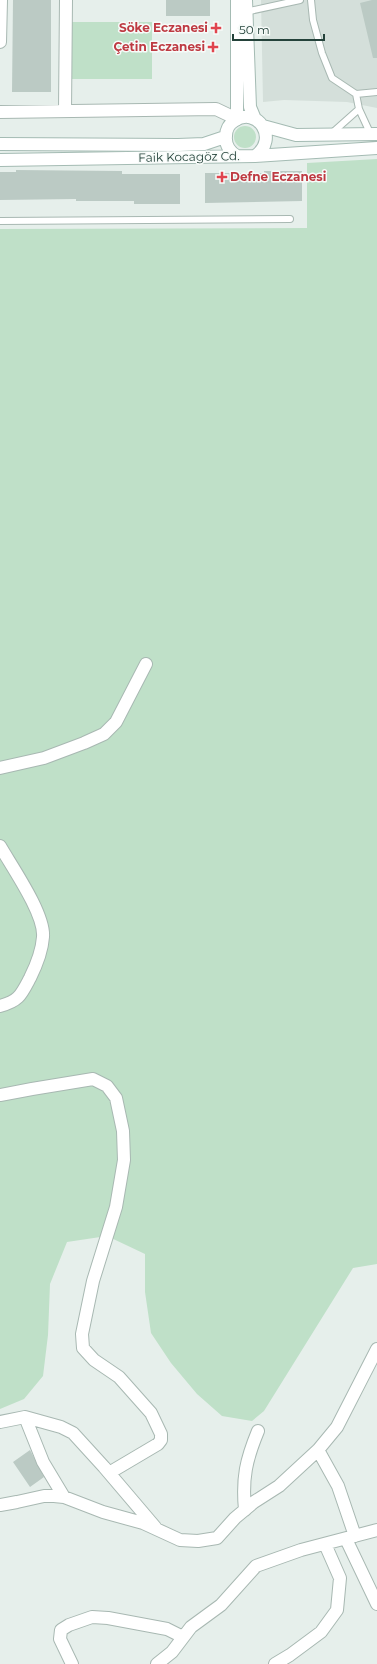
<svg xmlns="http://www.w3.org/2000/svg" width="377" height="1664" font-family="Montserrat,sans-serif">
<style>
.built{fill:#d4dfda}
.green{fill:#bfe0c8}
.building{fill:#bbcac4}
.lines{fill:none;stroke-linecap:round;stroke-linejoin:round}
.lane-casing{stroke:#a8b8b2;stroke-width:8}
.street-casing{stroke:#a8b8b2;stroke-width:14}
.secondary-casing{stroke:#a4bbb3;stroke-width:14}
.lane{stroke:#fff;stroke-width:6}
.street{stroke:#fff;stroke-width:12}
.secondary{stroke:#fff;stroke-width:12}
.health-dot{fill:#e0444e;stroke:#f7fbf9;stroke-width:1.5}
.labels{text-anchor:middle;stroke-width:3;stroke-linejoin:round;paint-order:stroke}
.health-label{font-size:12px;font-weight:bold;fill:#be3a42;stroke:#f7fbf9;text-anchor:end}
.street-label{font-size:12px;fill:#24423a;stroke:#f7fbf9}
</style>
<rect width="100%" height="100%" fill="#e6efeb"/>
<path class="built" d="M261,0H377V108L347,102L284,100L263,102Z"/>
<path class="green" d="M71,22H152V79H72Z
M234 137a11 11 0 1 1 22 0a11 11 0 1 1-22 0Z
M377,159V1264L353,1268L264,1411L252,1421L222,1416L197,1394L171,1363L151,1333L145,1292V1254L107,1236L67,1242L50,1284L48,1335L43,1376L24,1399L0,1409V229L307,228V163Z"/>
<path class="building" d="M13,0H51V92H12Z
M166,0H210V16H166Z
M372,0H377V58H373L360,3Z
M16,170L122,171V174H180V204H134V201H76V199L0,200V172H16Z
M264,171H302V201L205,203V173H264Z
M30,1450L44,1477L30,1487L13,1462Z"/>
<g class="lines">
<defs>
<path id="lane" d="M311,0L313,20L322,53L332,78L356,94L377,92
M245,12L300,0
M356,94L359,109L371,135
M332,133L359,109
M0,221L290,219"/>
<path id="street" d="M0,42L1,0
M65,111L66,0
M0,112L216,109L237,119
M0,768L44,758L84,743L104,734L116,722L146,664
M0,846C12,867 45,914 43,937C42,951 36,966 30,978C21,995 19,1001 0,1006
M0,1095L32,1089L93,1079L107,1086L116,1098L123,1131L124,1160L116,1207L93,1281L82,1334L83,1348L94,1360L119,1377L151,1413L161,1434V1440L158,1444L109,1473
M25,1417L43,1462L64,1497
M0,1422L25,1417L61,1427L73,1433L104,1467L155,1527
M318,1450L338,1486L355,1536
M0,1505L17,1502L44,1496H54L64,1497L103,1512L143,1523L180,1540L198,1541L217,1538L235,1518L254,1502L279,1486L318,1450L337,1427L377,1349
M245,1510C242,1478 246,1460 258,1431
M346,1539L377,1604
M72,1664L60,1639L61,1630L69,1625L92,1617L108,1618L167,1629L183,1637
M157,1664L172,1652L191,1627L221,1605L256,1566L301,1550L377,1530
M275,1664L290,1655L321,1632L337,1610L340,1578L325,1544"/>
<path id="secondary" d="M237,0V119
M246,0L250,107L255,119
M263,126L296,135L377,134
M0,144L178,145L204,144L225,137
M237,156C230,152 225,145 226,136C226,130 229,124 234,121C257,105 280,139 255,156
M0,160L255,156L377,148"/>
</defs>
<use href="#lane" class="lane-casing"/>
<use href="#street" class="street-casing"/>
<use href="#secondary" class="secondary-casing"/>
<use href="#lane" class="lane"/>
<use href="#street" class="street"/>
<use href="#secondary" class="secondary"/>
</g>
<g class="health-dot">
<path d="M214 22h4v4h4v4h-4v4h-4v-4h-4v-4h4z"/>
<path d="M211 41h4v4h4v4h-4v4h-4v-4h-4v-4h4z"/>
<path d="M220 171h4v4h4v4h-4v4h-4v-4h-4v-4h4z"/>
</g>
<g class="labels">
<g class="health-label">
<text x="208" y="32">Söke Eczanesi</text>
<text x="205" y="51">Çetin Eczanesi</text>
<text x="230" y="181" text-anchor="start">Defne Eczanesi</text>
</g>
<g class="street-label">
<text transform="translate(189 157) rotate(-1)" y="4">Faik Kocagöz Cd.</text>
</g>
</g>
<path d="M233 34v6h91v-6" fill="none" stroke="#24423a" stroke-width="2"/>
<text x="239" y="34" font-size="12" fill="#24423a" stroke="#f7fbf9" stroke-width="3" paint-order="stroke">50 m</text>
</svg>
